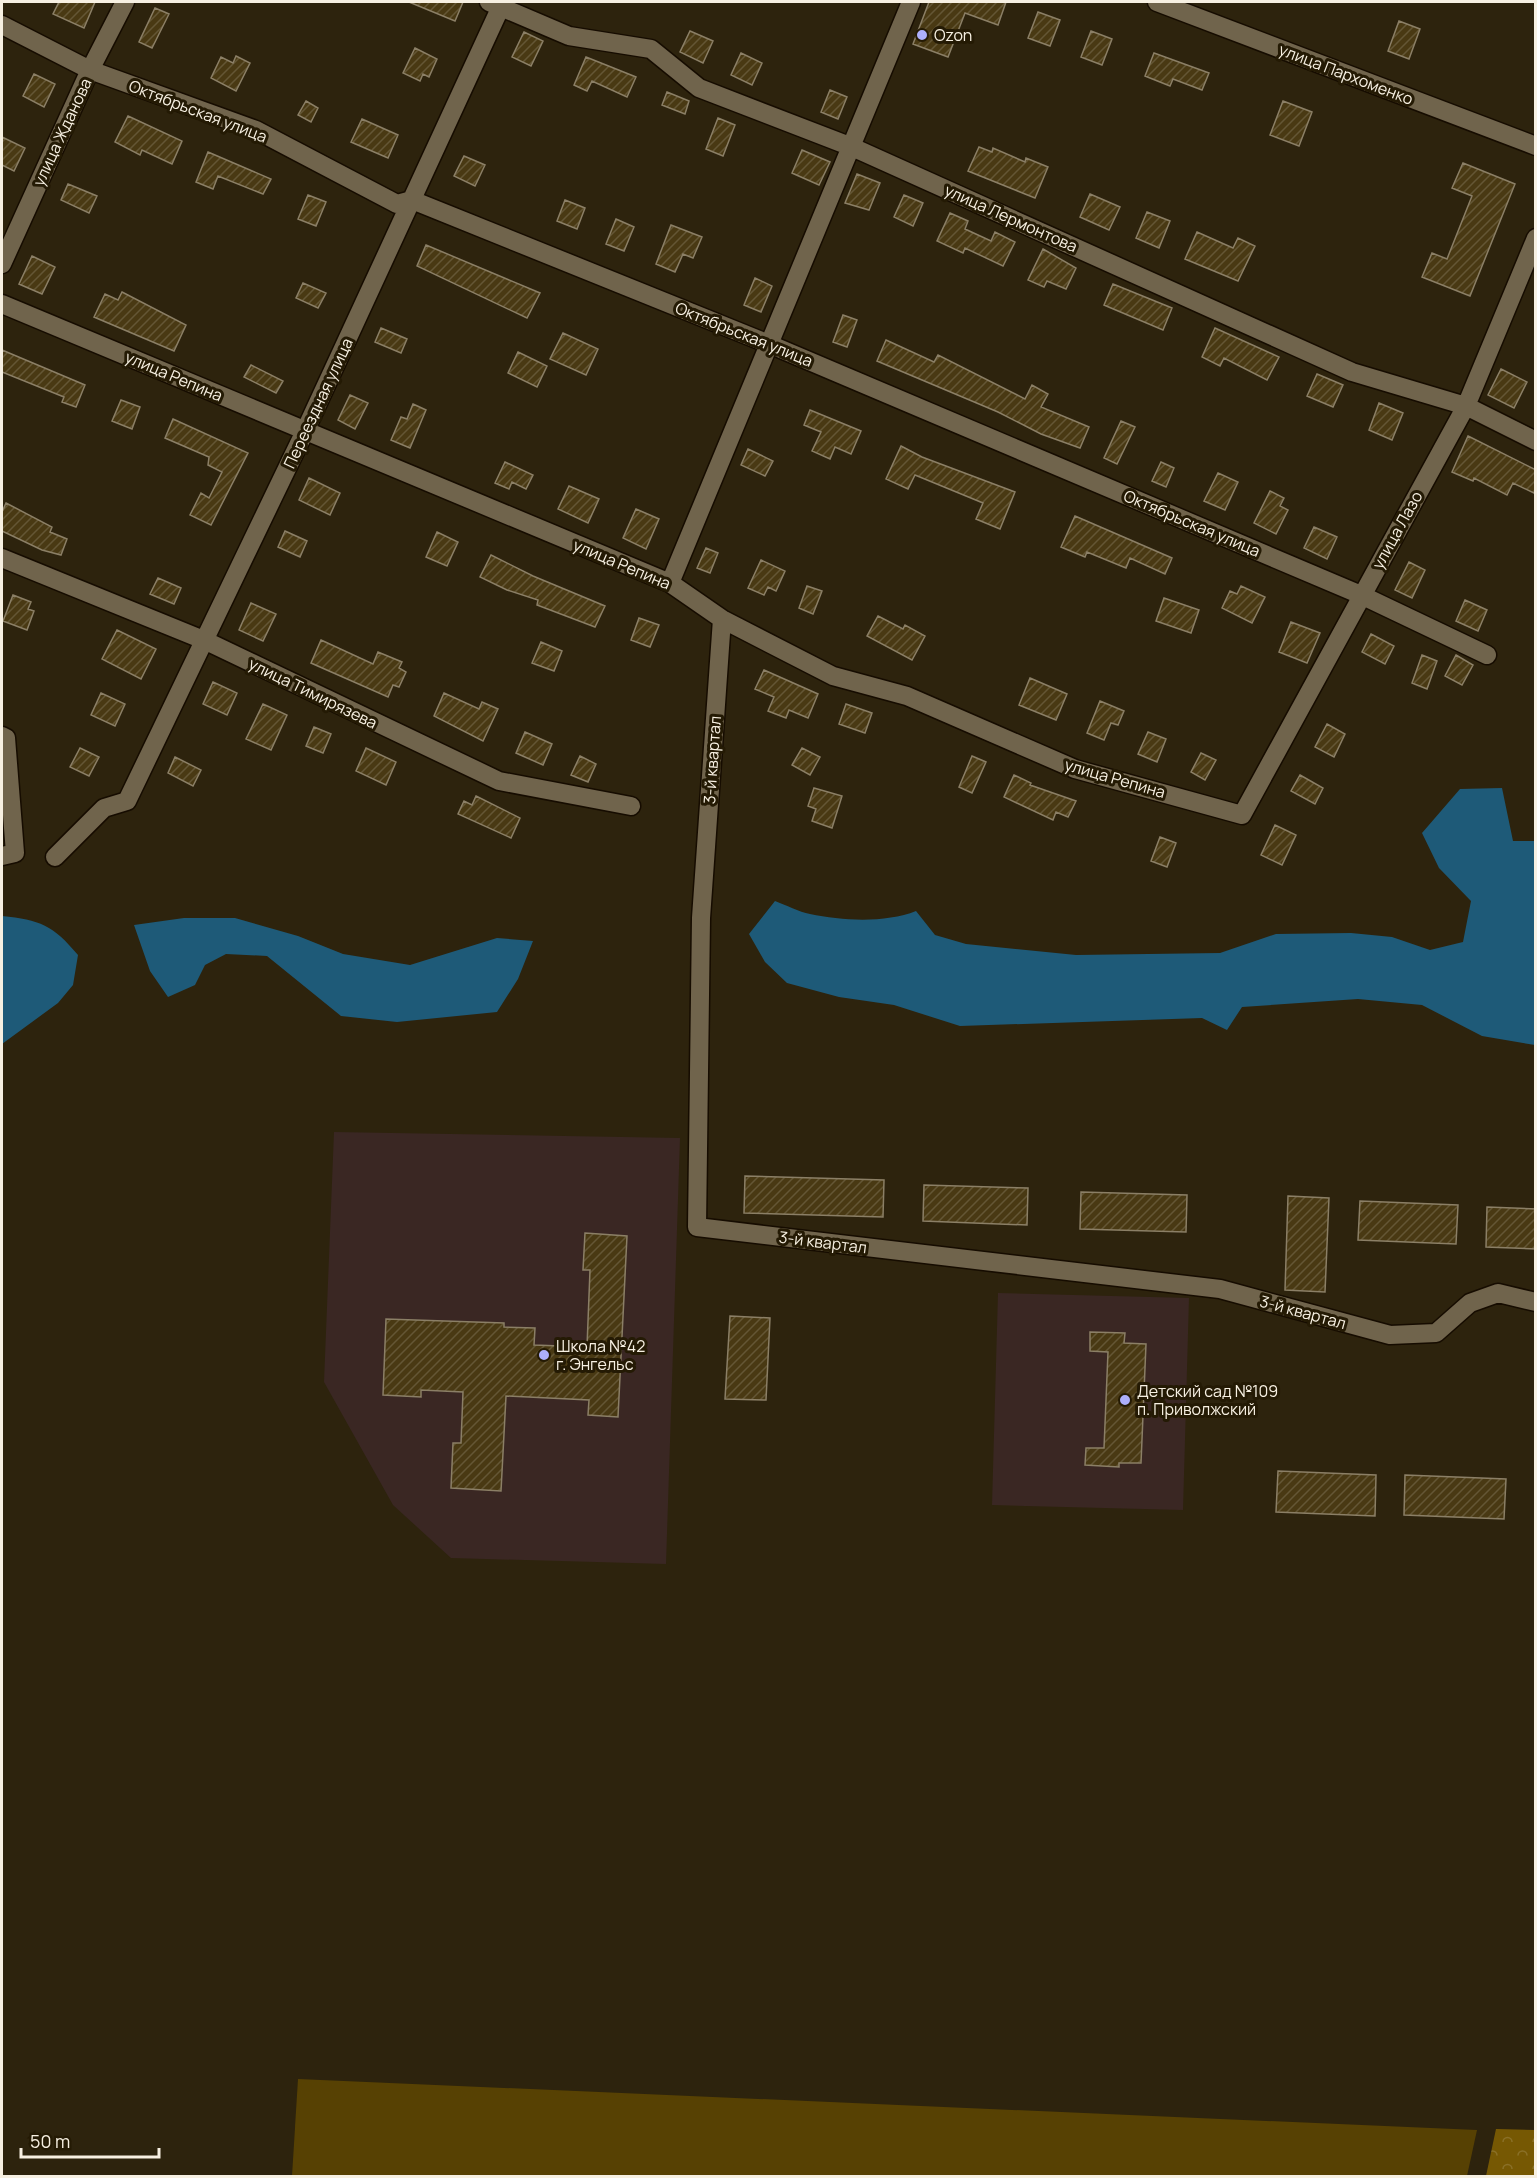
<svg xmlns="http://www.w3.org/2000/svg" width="1537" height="2178" font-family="Manrope,sans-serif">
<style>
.education{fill:#3a2723}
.forest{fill:url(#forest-crowns)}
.garden{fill:#574103}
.water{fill:#1e5a78}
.building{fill:url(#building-hatch);stroke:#8b7f66;stroke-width:1.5}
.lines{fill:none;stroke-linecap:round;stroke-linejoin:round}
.street-casing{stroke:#160c00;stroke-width:21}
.secondary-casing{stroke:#160c00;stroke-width:21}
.street{stroke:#70644c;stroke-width:18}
.secondary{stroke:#70644c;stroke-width:18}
.poi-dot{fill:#adaffb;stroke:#241a04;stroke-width:2}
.labels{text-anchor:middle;stroke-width:6;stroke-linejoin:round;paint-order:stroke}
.poi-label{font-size:16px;fill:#f7f0e2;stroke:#241a04;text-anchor:start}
.street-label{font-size:16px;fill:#f7f0e2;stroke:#241a04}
</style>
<defs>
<pattern id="forest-crowns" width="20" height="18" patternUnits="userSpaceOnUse" patternTransform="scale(1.5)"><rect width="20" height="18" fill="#765803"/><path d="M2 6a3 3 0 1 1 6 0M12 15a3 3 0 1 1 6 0" fill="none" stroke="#8a7027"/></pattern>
<pattern id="building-hatch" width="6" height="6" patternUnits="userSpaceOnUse" patternTransform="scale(1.5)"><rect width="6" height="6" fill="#493913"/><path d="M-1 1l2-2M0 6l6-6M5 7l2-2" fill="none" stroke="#645635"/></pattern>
</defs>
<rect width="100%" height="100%" fill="#2d230d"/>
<path class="education" d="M334,1132L680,1138L666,1564L451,1558L393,1505L324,1382Z
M998,1293L1189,1298L1183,1510L992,1505Z"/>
<path class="forest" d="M1496,2129L1535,2130V2176H1486Z"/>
<path class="garden" d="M298,2079L1477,2130L1467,2176H292Z"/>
<path class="water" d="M1502,788L1513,841H1535V1045L1482,1036L1422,1005L1358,999L1242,1007L1227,1030L1202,1018L960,1026L894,1005L839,997L787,983L765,962L749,934L775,901C786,905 799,912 810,914C843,921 886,923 916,911L935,935L966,944L1076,955L1220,953L1276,934L1351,933L1392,937L1430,950L1463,942L1471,901L1439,868L1422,833L1460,789Z
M2,916C40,920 53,925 78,955L73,985L58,1003L2,1044Z
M184,918H235L298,936L343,954L410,965L497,938L533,941L518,979L497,1012L397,1022L341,1016L267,956L226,954L205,965L195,985L168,997L150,971L134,925Z"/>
<path class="building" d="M59,2H95L84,28L53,14Z
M409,2H463L455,21Z
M929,2H1006L998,25L965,13L948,57L913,44Z
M155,8L169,14L152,48L139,42Z
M1038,12L1060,20L1050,46L1028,38Z
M1399,21L1420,29L1409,59L1388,51Z
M690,31L713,41L703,63L680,52Z
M1091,31L1112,39L1102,65L1081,57Z
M524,32L543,41L531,66L512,57Z
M415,48L437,59L429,77L423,74L420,81L403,73Z
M741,53L762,63L752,85L731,75Z
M1154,53L1209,73L1202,90L1173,79L1170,86L1145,76Z
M236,56L250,63L236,91L211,78L221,57L233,63Z
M586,57L636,77L627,97L592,81L587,91L574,85Z
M34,74L55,84L44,107L23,96Z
M830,90L847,97L838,119L821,112Z
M667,92L689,101L685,114L662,105Z
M306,101L318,108L311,122L298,115Z
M1283,101L1312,112L1299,146L1270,135Z
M128,116L182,141L172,164L142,150L140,155L115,142Z
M718,118L735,125L723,156L706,149Z
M362,119L398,135L388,158L351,142Z
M2,137L25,148L14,171L2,165Z
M979,147L992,152L993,148L1025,162L1026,158L1048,167L1035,198L968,171Z
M802,150L830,162L819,185L792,173Z
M208,152L271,179L263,194L218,176L213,189L196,182Z
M464,156L485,165L475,186L454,176Z
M1463,163L1515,184L1470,296L1422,277L1432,253L1447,259L1472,196L1452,188Z
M857,174L880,183L869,210L845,203Z
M68,184L97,196L89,213L61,200Z
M1090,194L1120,207L1109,230L1080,217Z
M308,195L326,202L316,226L298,219Z
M904,195L923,203L913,226L894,217Z
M565,200L585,208L577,229L557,221Z
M1147,212L1170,221L1159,248L1136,238Z
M950,213L968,221L965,229L991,241L995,232L1015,242L1003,266L965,248L963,253L937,241Z
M616,219L634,227L624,251L606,244Z
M671,225L702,237L693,258L683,254L675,272L656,264Z
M1197,232L1233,248L1238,238L1255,246L1238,281L1185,259Z
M426,245L540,293L527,318L417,266Z
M1043,249L1076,268L1066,289L1047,281L1044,287L1028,280Z
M32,256L55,267L42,294L19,284Z
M755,278L772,286L761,312L744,305Z
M303,283L326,293L318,308L296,298Z
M1113,284L1172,308L1163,330L1104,305Z
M122,292L186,325L174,351L94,317L105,294L118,300Z
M843,315L857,320L847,347L833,342Z
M381,328L407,339L401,353L375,342Z
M1215,328L1279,357L1267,380L1224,358L1220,366L1202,357Z
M563,333L598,349L586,375L550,359Z
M886,340L934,362L938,355L1025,399L1032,385L1048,394L1041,407L1089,427L1080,448L1041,434L998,412L877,361Z
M2,350L85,385L76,407L62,402L64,397L2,372Z
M518,352L547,366L537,387L508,373Z
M251,365L283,381L276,393L244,377Z
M1501,369L1527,382L1514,408L1488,395Z
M1317,374L1343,385L1333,407L1307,396Z
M350,395L368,403L355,429L338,420Z
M121,400L140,407L132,429L112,421Z
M1379,403L1403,413L1392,440L1369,430Z
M413,404L426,410L410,448L391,440L401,417L407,419Z
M810,410L861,431L851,454L835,447L830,459L812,451L821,432L804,425Z
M173,419L248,453L211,525L190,515L201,493L209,498L222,472L208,465L209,457L165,438Z
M1121,421L1135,427L1117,464L1104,458Z
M1468,436L1536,470V494L1513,483L1507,495L1474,478L1473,481L1452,472Z
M901,446L922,457L1015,492L1000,529L976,519L983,503L915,475L908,489L886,479Z
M748,449L773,461L765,476L741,465Z
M505,462L533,475L526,489L512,482L509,489L495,483Z
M1161,462L1174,468L1166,487L1152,481Z
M1218,473L1238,482L1225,510L1204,501Z
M309,478L340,493L330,515L299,500Z
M569,486L599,499L588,523L558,509Z
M1270,491L1284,498L1280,506L1288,510L1276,534L1254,523Z
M6,503L52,527L50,532L67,539L61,555L42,550L2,531V512Z
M636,509L659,519L646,549L623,538Z
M1075,516L1172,558L1165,574L1130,558L1126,568L1087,552L1085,557L1061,547Z
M1314,527L1337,537L1327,559L1304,548Z
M285,531L307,541L300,557L278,547Z
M437,532L458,542L447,566L426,557Z
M706,548L718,553L710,573L697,568Z
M491,555L533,576L605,606L595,627L537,605L538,600L507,590L480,577Z
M761,560L785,571L776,591L768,587L764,595L748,588Z
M1409,562L1425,570L1412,598L1395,590Z
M158,578L181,588L174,604L150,594Z
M807,586L822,591L813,614L799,608Z
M1241,586L1265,597L1252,623L1222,608L1230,591L1237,594Z
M13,595L31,602L28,609L34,611L27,630L3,621Z
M1164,598L1199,610L1191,633L1156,621Z
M1465,600L1487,610L1478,631L1456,621Z
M251,603L276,614L263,641L239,630Z
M878,616L903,629L905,625L925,636L912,660L867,636Z
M639,618L659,625L650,647L631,640Z
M1291,622L1320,633L1307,663L1279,652Z
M117,630L156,649L141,679L102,659Z
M1371,634L1394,646L1385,664L1362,652Z
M321,640L373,664L378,652L402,662L399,668L406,672L399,687L393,685L388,697L311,663Z
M541,642L562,651L554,671L532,663Z
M1422,655L1437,661L1427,689L1412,683Z
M1456,655L1473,665L1462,685L1445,676Z
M764,670L818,694L808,718L789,710L786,718L768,711L774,697L755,689Z
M1030,678L1067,694L1056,720L1019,705Z
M213,682L237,693L227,715L203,704Z
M101,693L125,704L115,726L91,715Z
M444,693L479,709L482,702L498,709L483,741L434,716Z
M1100,701L1124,711L1118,725L1111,723L1104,740L1087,733Z
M263,704L287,715L271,750L246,739Z
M846,704L872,713L865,733L839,724Z
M1327,724L1345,734L1334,757L1315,747Z
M314,727L331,734L323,753L306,746Z
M525,732L552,744L543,765L516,753Z
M1148,732L1166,739L1157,762L1138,754Z
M80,748L99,757L89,776L70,767Z
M366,748L396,762L386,785L356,771Z
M802,748L820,757L810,775L792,765Z
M1201,753L1216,760L1205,780L1191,772Z
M580,756L596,764L588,782L571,775Z
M972,756L986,762L972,793L959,787Z
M175,757L201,770L193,786L168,773Z
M1014,775L1031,783L1030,785L1076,801L1068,817L1056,812L1053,820L1004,797Z
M1300,775L1323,788L1315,804L1291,791Z
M814,788L842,796L832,828L812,821L816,809L808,806Z
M476,796L520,818L511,838L458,814L464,801L472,805Z
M1275,825L1296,835L1282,865L1261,855Z
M1160,837L1176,843L1167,867L1151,861Z
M745,1176L884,1180L883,1217L744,1213Z
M924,1185L1028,1188L1027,1225L923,1221Z
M1081,1192L1187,1195L1186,1232L1080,1229Z
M1288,1196L1329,1198L1325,1292L1285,1290Z
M1360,1201L1458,1205L1456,1244L1358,1240Z
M1487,1207L1536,1209V1249L1486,1247Z
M585,1233L627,1236L618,1417L588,1415L589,1400L506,1396L501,1491L451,1488L453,1443H461L463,1392L421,1390V1397L383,1395L386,1319L504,1323V1327L535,1328L534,1345L587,1347L590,1270H583Z
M730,1316L770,1318L766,1400L725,1399Z
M1090,1332L1125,1333L1124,1343L1146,1344L1141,1463H1119V1467L1085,1465L1086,1448H1104L1108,1352L1090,1351Z
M1278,1471L1376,1475L1375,1516L1276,1512Z
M1405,1475L1506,1479L1504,1519L1404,1515Z"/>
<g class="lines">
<defs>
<path id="street" d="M489,2L569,36L651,49L699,88L852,147L1352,372L1466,406L1536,441
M2,25L90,70L256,130L397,204L412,200L769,344L1361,595L1487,655
M2,264L90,70L125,2
M2,304L670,583L722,619L833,676L907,696L1075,769L1242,815L1466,406L1536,238
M2,558L206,641L499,781L631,806
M670,583L911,2
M722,619L701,918L697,1227L1220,1289L1390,1335L1436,1333L1470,1303L1498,1293L1536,1302
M2,736L6,738L15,853L2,856
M55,857L104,808L127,801L305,431L503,2"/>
<path id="secondary" d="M1157,2L1536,146"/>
</defs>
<use href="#street" class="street-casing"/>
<use href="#secondary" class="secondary-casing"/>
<use href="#street" class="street"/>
<use href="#secondary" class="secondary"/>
</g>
<g class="poi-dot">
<circle cx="922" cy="35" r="6"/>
<circle cx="544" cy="1355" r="6"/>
<circle cx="1125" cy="1400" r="6"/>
</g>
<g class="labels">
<g class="poi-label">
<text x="934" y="41">Ozon</text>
<text x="556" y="1352">Школа №42<tspan x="556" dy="18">г. Энгельс</tspan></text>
<text x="1137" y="1397">Детский сад №109<tspan x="1137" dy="18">п. Приволжский</tspan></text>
</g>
<g class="street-label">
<text transform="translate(1346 74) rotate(21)" y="6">улица Пархоменко</text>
<text transform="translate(198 111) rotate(21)" y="6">Октябрьская улица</text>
<text transform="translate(62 132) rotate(-65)" y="6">улица Жданова</text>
<text transform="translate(1011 218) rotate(24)" y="6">улица Лермонтова</text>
<text transform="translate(744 334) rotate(22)" y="6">Октябрьская улица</text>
<text transform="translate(174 376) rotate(23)" y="6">улица Репина</text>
<text transform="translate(318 403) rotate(-65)" y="6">Переездная улица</text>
<text transform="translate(1192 523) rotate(23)" y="6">Октябрьская улица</text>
<text transform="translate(1397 530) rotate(-61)" y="6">улица Лазо</text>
<text transform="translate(622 564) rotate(23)" y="6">улица Репина</text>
<text transform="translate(313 693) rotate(26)" y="6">улица Тимирязева</text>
<text transform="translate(712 760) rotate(-86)" y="6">3-й квартал</text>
<text transform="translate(1115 778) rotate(16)" y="6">улица Репина</text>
<text transform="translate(823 1242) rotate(7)" y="6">3-й квартал</text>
<text transform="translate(1303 1312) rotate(15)" y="6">3-й квартал</text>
</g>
</g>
<rect width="1537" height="2178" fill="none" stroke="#f7f0e2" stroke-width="6"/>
<path d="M21 2148v9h138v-9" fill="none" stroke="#f7f0e2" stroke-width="3"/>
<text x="30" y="2148" font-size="18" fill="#f7f0e2" stroke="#241a04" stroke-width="4.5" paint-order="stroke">50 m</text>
</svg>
